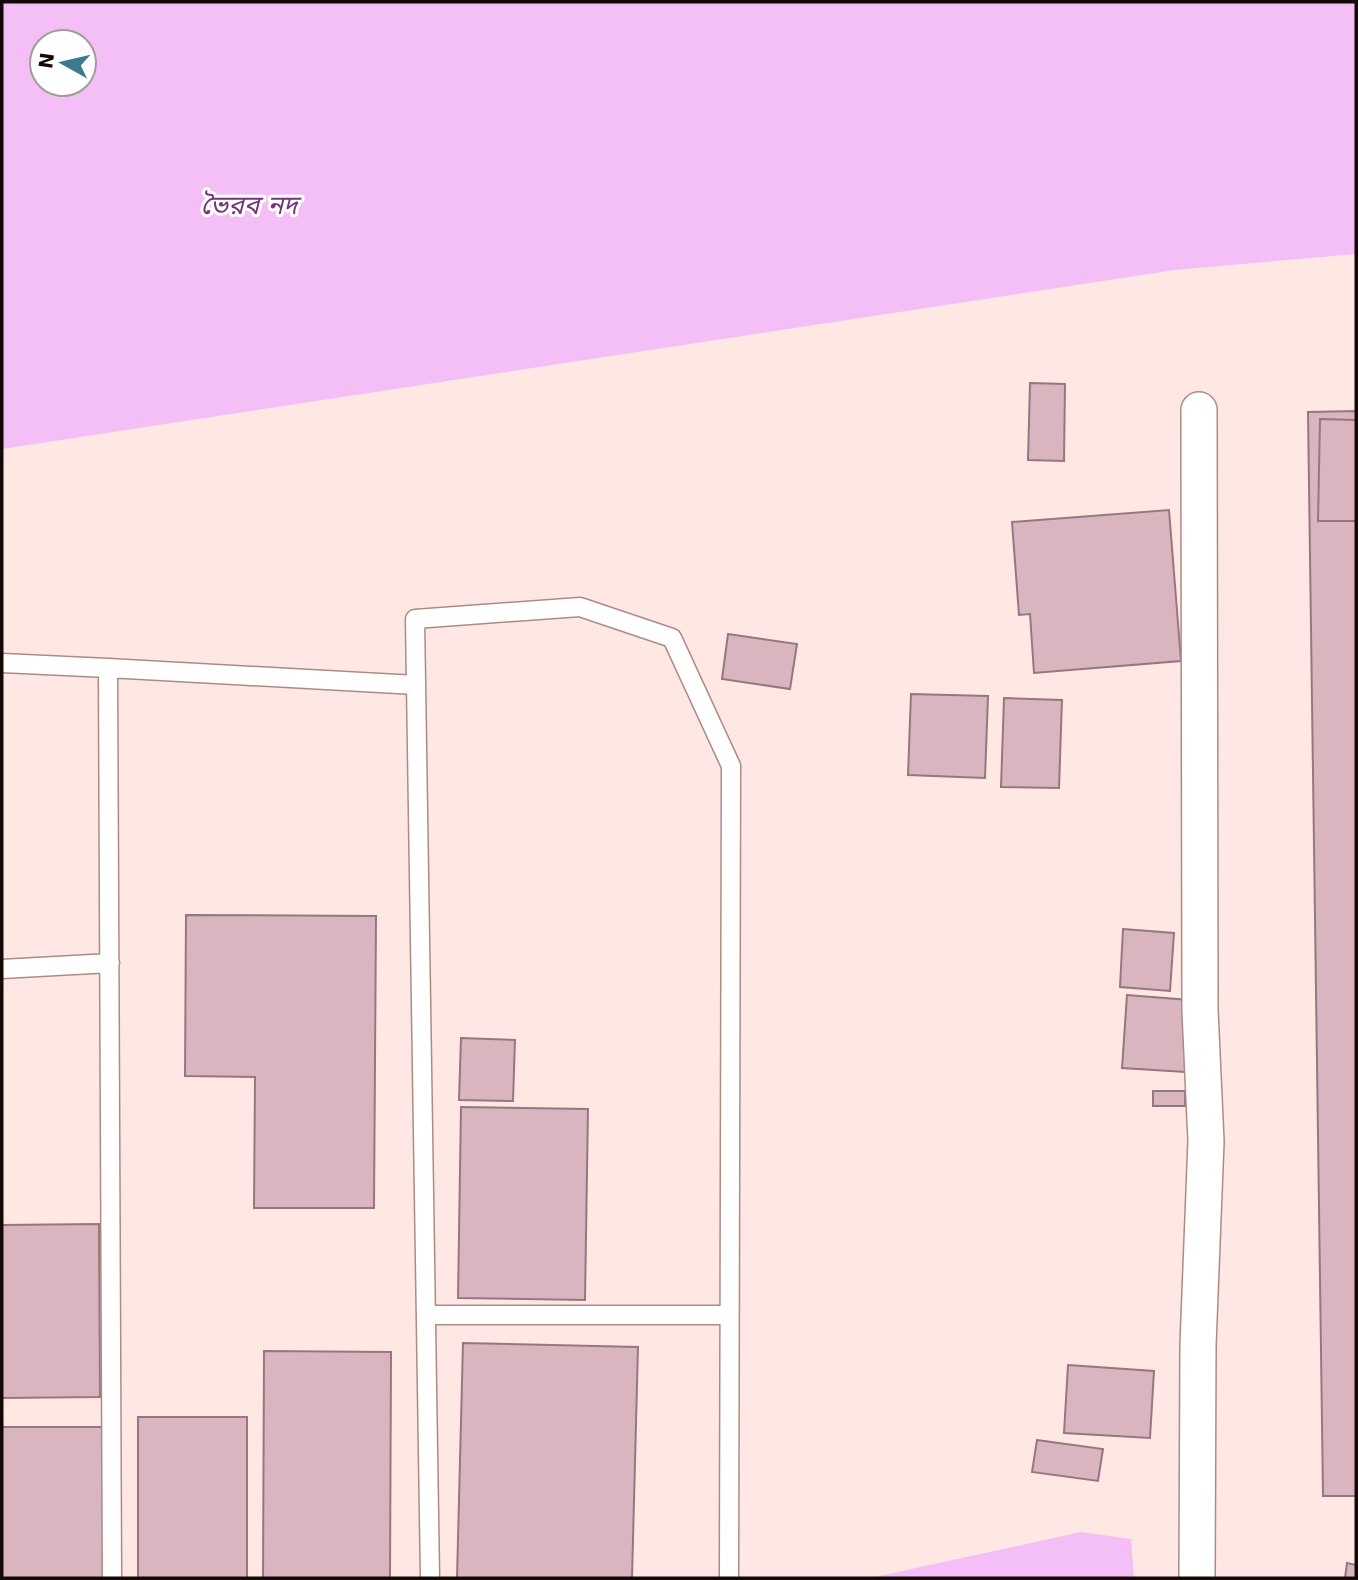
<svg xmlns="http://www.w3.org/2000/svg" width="1358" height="1580" font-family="'DejaVu Sans','Noto Sans Bengali',sans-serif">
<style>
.water{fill:#f4bef7;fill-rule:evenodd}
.building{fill:#d9b5c0;stroke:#977680;stroke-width:2}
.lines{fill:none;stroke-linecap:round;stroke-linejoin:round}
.service-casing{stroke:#ad8b83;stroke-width:21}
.minor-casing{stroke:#ad8b83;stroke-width:38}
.service{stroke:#fff;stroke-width:18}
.minor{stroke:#fff;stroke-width:35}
.labels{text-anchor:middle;stroke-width:6;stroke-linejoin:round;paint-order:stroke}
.water-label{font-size:26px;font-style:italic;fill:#74367a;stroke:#fff}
</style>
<rect width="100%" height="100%" fill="#ffe8e3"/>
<path class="water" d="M2,2H1356V254L1175,270L2,449ZM42,42H84V84H42Z
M1081,1532L1131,1539L1134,1578H870Z"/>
<path class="building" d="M1030,383L1065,384L1064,461L1028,460Z
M1356,411V1496H1323L1308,412Z
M1320,419L1356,420V521H1318Z
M1169,510L1181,661L1034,673L1030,614L1019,615L1012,522Z
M728,634L797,644L790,689L722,679Z
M911,694L988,696L985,778L908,775Z
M1004,698L1062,700L1059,788L1001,787Z
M186,915L376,916L374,1208H254L255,1077L185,1076Z
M1123,929L1174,933L1170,991L1120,987Z
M1127,995L1189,1000L1185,1072L1122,1068Z
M461,1038L515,1040L513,1101L459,1100Z
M1153,1091H1185V1106H1153Z
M461,1107L588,1109L585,1300L458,1298Z
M99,1224L100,1397L2,1398V1225Z
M463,1343L638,1347L632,1578H457Z
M264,1351L391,1352L390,1578H263Z
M1068,1365L1154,1371L1150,1438L1064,1433Z
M138,1417H247V1578H138Z
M2,1427H106L105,1578H2Z
M1037,1440L1103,1449L1098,1481L1032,1472Z
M1347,1563L1356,1565V1578H1345Z"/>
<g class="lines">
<defs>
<path id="service" d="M2,663L108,668
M2,969L110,963
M427,1315H729
M112,1578L108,668L416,685
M430,1578L415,619L580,607L672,638L731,766L729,1578"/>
<path id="minor" d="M1197,1578L1198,1345L1206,1141L1200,1010L1199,410"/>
</defs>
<use href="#service" class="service-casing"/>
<use href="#minor" class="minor-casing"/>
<use href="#service" class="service"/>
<use href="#minor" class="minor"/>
</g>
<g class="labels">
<g class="water-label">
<text x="249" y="214">ভৈরব নদ</text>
</g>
</g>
<rect width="1358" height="1580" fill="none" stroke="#150907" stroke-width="7"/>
<g transform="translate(63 63) rotate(278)"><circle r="33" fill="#ffffff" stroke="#a19d9c" stroke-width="2"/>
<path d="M0-5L12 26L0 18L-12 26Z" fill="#3b7a8f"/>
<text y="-10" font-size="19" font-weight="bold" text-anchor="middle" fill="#150907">N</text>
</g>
</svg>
